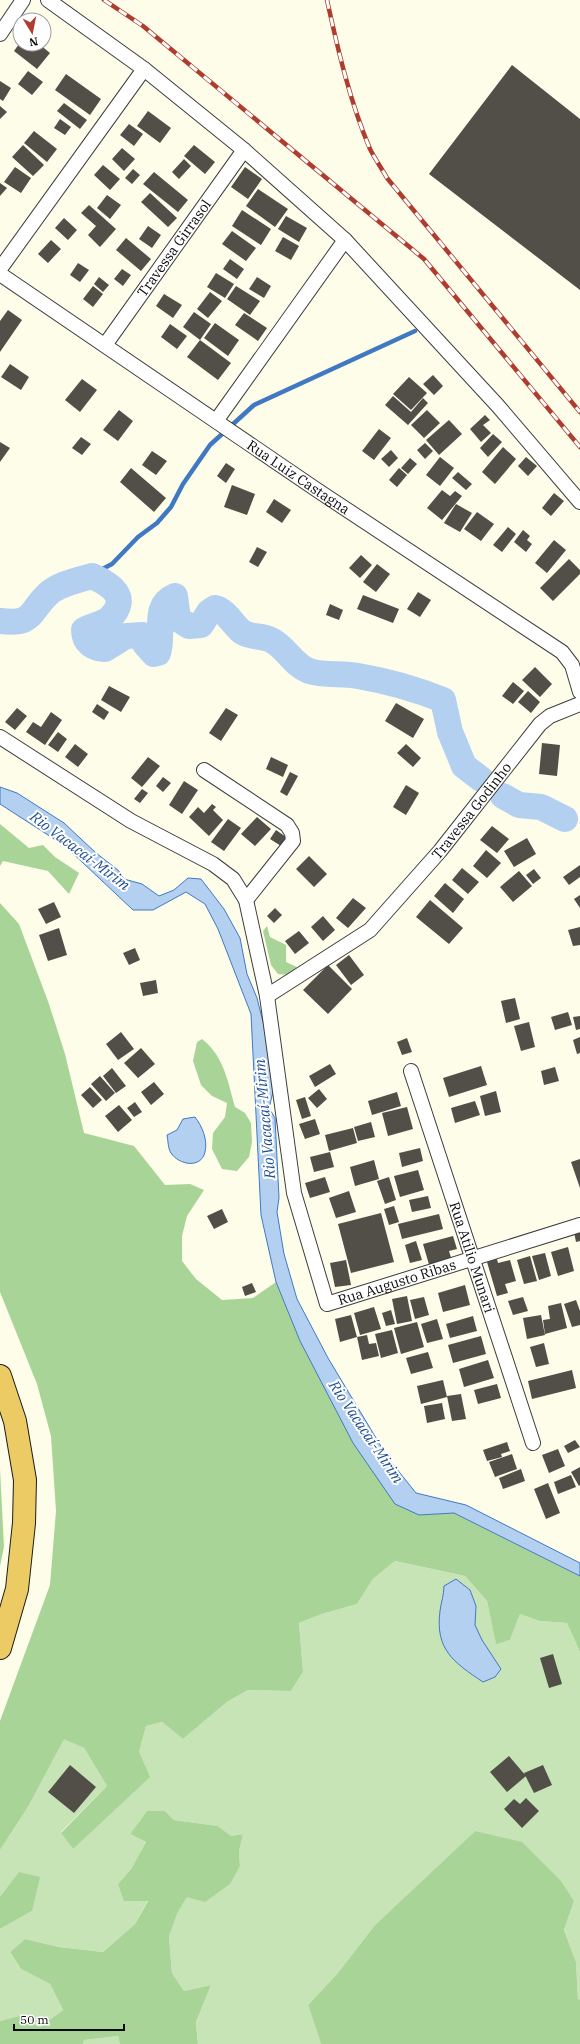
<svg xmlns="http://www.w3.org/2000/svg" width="580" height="2044" font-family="'IBM Plex Serif',serif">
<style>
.green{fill:#c7e4b7}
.forest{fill:#a9d498}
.water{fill:#b3d0f1;stroke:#4079c2}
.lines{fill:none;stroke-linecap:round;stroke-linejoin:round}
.stream{stroke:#4079c2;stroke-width:4.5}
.river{stroke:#b3d0f1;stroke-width:26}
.building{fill:#524e48}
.minor-casing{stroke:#3e3e3e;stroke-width:16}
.trunk-casing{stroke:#1c1c1c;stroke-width:24}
.minor{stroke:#fff;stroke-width:14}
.trunk{stroke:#ecca64;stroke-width:22}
.rail-casing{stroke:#af3d2f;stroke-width:4.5}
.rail{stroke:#fff;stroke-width:3;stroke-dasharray:9;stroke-linecap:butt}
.labels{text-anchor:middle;stroke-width:4;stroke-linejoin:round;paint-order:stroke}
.street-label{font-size:14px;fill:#0b0b0b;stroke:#fff}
.water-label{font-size:15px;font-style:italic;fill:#1f4d91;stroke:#fff}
</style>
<rect width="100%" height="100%" fill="#fdfdea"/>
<path class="green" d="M395,1561L465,1576L487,1601L496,1643L510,1640L520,1614L539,1621L567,1623L580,1652V1999L578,2001L576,1962L564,1930L574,1901L475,1831L375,1925L337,1974L308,2005L321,2044H198L196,2022L211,1985L184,1991L172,1973L169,1937L177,1914L187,1897L240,1866L239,1851L243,1834L231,1836L218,1826L174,1820L165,1811H147L130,1834L146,1842L131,1869L118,1884L148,1900L135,1924L103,1952L59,1947L25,1939L10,1952L21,1969L50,1984L63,2010L40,2027L19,2016L0,2021V1929L32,1911L0,1897V1850L28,1807L64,1738L84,1748L107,1786L61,1832L73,1849L139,1752L146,1726L162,1722L183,1739L227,1702L248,1690L291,1691L303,1672L299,1623L322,1614L357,1604L373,1579Z
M118,2036L120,2044H83L84,2040Z"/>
<path class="forest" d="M0,824L29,848L43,845L55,857L79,873L69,894L48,871L3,861L0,866Z
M0,903L19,924L49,1004L65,1054L84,1133L134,1146L165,1185L190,1184L204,1190L187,1216L182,1236V1261L196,1279L222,1300L253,1298L276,1282L300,1341L419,1515L454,1513L580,1576V1652L567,1623L539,1621L520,1614L510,1640L496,1644L487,1601L465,1576L395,1561L373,1579L357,1604L322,1614L299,1623L303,1672L291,1691L248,1690L227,1702L183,1739L162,1722L146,1726L139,1752L150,1777L73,1849L61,1833L107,1786L84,1748L64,1739L28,1807L0,1850V1721L50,1585L56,1511L51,1436L37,1384L0,1292Z
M267,926L270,937L286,945V962L297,967L289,975L278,974L271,965L263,931Z
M202,1039C224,1056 228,1082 235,1107L245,1113L251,1123L252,1142L249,1157L237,1171L222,1169L212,1149L213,1133L225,1117L227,1103L212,1096L201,1085L193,1061L197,1042Z
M0,1469L4,1547L0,1566Z
M147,1811H165L174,1820L218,1826L231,1836L243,1834L239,1851L240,1866L230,1884L205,1902L187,1897L177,1914L169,1937L172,1973L184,1991L211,1985L196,2022L198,2044H120L118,2036L84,2040L83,2044H0V2021L19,2016L40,2027L63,2010L50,1984L21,1969L10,1952L25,1939L59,1947L103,1952L135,1924L148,1901H124L118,1884L131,1869L146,1842L130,1834Z
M475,1831L522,1842L561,1881L574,1901L564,1930L576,1962L578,2000L580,1999V2044H321L308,2005L337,1974L375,1925Z
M19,1872L40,1877L32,1911L0,1929V1897Z"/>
<path class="water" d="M0,787L17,793L64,823L96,853L118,870L124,879L142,884L159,896L174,890L188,878L201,879L224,909L240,938L247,974L257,998L265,1030L273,1092L269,1108L275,1118L279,1198L277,1212L284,1254L297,1299L328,1358L388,1458L416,1493L466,1505L580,1563V1576L454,1513L419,1515L395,1504L353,1443L300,1341L276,1282L261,1215L251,1014L218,929L205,904L186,892L153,910H133L65,846L0,804Z
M195,1117C202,1126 208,1140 205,1152C201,1169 179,1165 171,1153C168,1149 168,1140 167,1135L177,1130L183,1119Z
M456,1579L470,1590L476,1606L475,1625L482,1640L501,1669L495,1677L483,1682C453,1662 435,1649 440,1611C441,1602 444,1595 444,1586Z"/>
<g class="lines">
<path class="stream" d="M85,578L112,564L138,537L157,523L171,507L183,484L210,445L254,405L415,331"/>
<path class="river" d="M0,621C34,625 28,613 48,594C59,584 78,580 92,576C110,584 131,597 110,618C104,624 92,625 84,630C84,643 93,648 105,649L126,636L143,635L145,644L154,654L158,653C165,633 151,606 175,596L178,619L189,626L201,625L209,612L215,608C226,610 233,625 242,632C251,638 262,635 271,640C286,647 293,665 309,671C324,676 342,673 358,676C387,681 416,689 443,700L450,732L464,766L481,779
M503,796L519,805L541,807L565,819"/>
</g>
<path class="building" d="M19,44H39L50,53L37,69L14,51Z
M512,65L580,119V290L429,174Z
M28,71L43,82L32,95L18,84Z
M66,74L101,99L90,115L55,90Z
M0,81L11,88L3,101L0,99Z
M64,103L87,120L80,129L57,111Z
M0,106L7,112L0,119Z
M148,111L171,128L160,143L137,126Z
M60,119L71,127L65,135L54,128Z
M129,124L143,134L134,146L120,135Z
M34,131L57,149L47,162L24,143Z
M23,145L44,165L33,176L12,157Z
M194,145L215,162L205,174L184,156Z
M122,148L135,159L124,171L112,159Z
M184,159L191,166L179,179L172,172Z
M103,165L120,179L110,190L94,175Z
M15,167L31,178L21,193L4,182Z
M245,167L262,179L248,199L231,187Z
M133,169L140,175L132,184L125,178Z
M154,172L188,200L178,212L143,184Z
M0,183L7,188L0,196Z
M258,189L288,209L275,227L246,206Z
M150,193L177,218L168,227L141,202Z
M107,195L121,205L110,219L97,208Z
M89,205L116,229L100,247L88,235L96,226L81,213Z
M242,210L271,229L261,245L232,226Z
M286,216L307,228L299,242L278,229Z
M64,218L77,230L68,240L55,228Z
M148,226L161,235L152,248L139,239Z
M232,231L256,248L246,261L222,244Z
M283,237L299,246L291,260L275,251Z
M126,238L151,259L141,271L116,250Z
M51,240L61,249L48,263L38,254Z
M230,259L244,269L237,279L223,269Z
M78,263L89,270L80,282L70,275Z
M122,269L131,275L123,286L114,279Z
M216,273L234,284L225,298L207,287Z
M99,277L109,285L103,292L94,284Z
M257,277L271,286L264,298L249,289Z
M93,286L103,294L93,307L83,299Z
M236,286L260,301L250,315L227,299Z
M210,292L222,301L208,318L197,309Z
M164,294L182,305L173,318L156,306Z
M8,310L22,320L0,352V321Z
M194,312L211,324L200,340L183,327Z
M244,313L267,328L258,341L235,325Z
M215,323L239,340L228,356L204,338Z
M170,324L187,336L177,349L161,337Z
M200,340L231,363L218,380L187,357Z
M10,364L29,377L21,390L1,377Z
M433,375L443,386L434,395L423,384Z
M409,377L427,393L411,410L393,394Z
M82,379L97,390L80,412L65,400Z
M393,396L411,412L423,398L428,403L408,425L385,405Z
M119,410L133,421L118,441L103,430Z
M427,410L440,423L424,438L411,425Z
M485,415L490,420L483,425L491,433L481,442L470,429Z
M449,420L462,434L439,455L426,440Z
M379,429L391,438L374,460L362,451Z
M493,434L502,442L488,457L480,448Z
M81,437L91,444L82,455L72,448Z
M0,442L10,448L0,462Z
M425,443L433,451L425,459L417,450Z
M503,447L516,459L495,484L482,472Z
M391,450L398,458L389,467L381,459Z
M152,451L167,461L156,475L142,465Z
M440,457L454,468L440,486L426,475Z
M526,457L537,466L528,476L518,466Z
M410,458L417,464L408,474L401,468Z
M226,463L235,469L226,483L217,476Z
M131,468L166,498L154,512L120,482Z
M399,468L407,475L397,487L389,480Z
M458,472L472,484L466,490L452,478Z
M232,485L255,494L247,515L224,507Z
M442,490L450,496L455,491L462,496L442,520L427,508Z
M554,493L564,501L551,516L542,508Z
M274,499L291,510L282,523L266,512Z
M456,504L472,513L460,532L444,523Z
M477,512L494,524L481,541L464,529Z
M508,527L516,534L502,552L493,545Z
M523,530L530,536L527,540L532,544L526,552L514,542Z
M554,540L566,550L547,573L535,563Z
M257,547L267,552L258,567L249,562Z
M361,555L372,565L360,578L349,568Z
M569,559L580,570V574L553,601L540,588Z
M377,564L390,574L376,592L363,582Z
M418,592L431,600L420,617L407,609Z
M363,595L399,609L393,623L357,609Z
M330,604L343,610L339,620L326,615Z
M535,667L552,684L540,697L522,680Z
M513,682L524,691L513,704L502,696Z
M109,686L130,697L121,712L101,700Z
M528,691L540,702L531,713L518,702Z
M396,703L424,719L413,738L385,721Z
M97,704L109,712L104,720L92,712Z
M17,708L27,716L15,730L5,722Z
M226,708L238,715L221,741L209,733Z
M51,712L62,720L45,745L26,732L33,722L41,727Z
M58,732L67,739L58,752L48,745Z
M542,743L560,745L557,776L539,774Z
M75,744L88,754L78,767L65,757Z
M406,744L421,758L413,767L397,753Z
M148,757L160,766L142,787L131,778Z
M271,757L288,765L283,777L266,769Z
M290,772L298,776L287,796L280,792Z
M163,777L171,783L163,792L156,786Z
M184,781L198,790L182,814L169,805Z
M406,785L419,793L406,815L393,807Z
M142,789L148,793L140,803L134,799Z
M212,804L216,807L213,810L223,820L209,836L189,817L198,807L204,813Z
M257,817L271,829L255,846L241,834Z
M228,819L241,828L224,851L211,842Z
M492,826L509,839L497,853L480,840Z
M276,830L286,837L281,846L270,839Z
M527,838L536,854L514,867L504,851Z
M486,850L501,863L487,878L473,866Z
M309,856L327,874L314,887L296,869Z
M580,865V877L569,885L563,877Z
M462,868L479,882L468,894L452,880Z
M534,869L541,878L533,884L526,875Z
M519,871L532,886L513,902L500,887Z
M445,883L464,899L453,913L434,896Z
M580,895V908L574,899Z
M353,898L366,908L348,928L336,918Z
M430,900L463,928L449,944L416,917Z
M54,902L61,917L46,924L38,909Z
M275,908L282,915L274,923L267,916Z
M323,916L335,930L323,941L311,927Z
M580,927V945L573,946L568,930Z
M59,928L67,955L48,961L39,935Z
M299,931L309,943L295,954L285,941Z
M135,948L140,960L129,965L123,953Z
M349,955L364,975L351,985L336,965Z
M328,965L352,989L328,1014L303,990Z
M156,980L158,993L143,996L140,983Z
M515,998L520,1019L506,1023L501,1001Z
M568,1012L572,1025L555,1030L551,1017Z
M580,1016V1029L576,1030L573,1017Z
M529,1022L535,1047L521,1051L514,1026Z
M121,1032L134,1049L118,1060L106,1044Z
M580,1037V1053L577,1054L573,1040Z
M407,1038L412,1052L402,1055L397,1042Z
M141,1048L155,1064L138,1078L124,1063Z
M330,1064L336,1074L315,1087L309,1076Z
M481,1066L487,1085L449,1097L443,1078Z
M555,1067L559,1081L544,1085L541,1071Z
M112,1068L126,1086L116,1093L103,1076Z
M100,1076L115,1093L106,1101L91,1084Z
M154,1082L164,1094L151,1105L141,1092Z
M90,1087L102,1100L93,1108L81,1095Z
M319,1089L327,1099L317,1108L308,1098Z
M496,1091L501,1112L485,1116L480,1096Z
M397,1092L401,1106L372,1115L368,1101Z
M305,1097L311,1116L302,1119L296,1100Z
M475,1101L480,1115L455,1123L451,1108Z
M135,1102L142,1112L134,1117L127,1108Z
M119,1105L132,1120L118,1132L105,1116Z
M407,1107L413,1129L388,1136L382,1113Z
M315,1119L320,1134L305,1139L299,1124Z
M371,1122L375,1137L358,1141L354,1127Z
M353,1128L357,1143L329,1151L325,1135Z
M420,1148L423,1161L402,1167L399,1153Z
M330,1152L334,1167L314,1172L310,1157Z
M580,1159V1188L571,1162Z
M374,1160L379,1179L355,1186L350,1167Z
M418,1170L424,1190L400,1197L394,1176Z
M325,1177L330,1192L310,1198L305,1183Z
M389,1177L396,1200L385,1204L377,1181Z
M349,1191L356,1212L336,1218L329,1198Z
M428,1196L431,1208L412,1212L409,1200Z
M394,1206L399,1222L389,1225L384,1209Z
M222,1209L228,1222L214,1229L207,1216Z
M381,1213L394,1262L351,1273L338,1224Z
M439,1214L443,1229L402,1239L398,1224Z
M580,1231V1241L576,1242L574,1232Z
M453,1236L457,1249L449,1251L452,1261L430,1268L423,1244Z
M416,1241L422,1260L410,1263L405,1245Z
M568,1247L574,1271L558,1276L551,1252Z
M545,1253L551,1276L539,1280L532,1256Z
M530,1256L537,1281L524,1284L517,1260Z
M497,1259L498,1263L510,1260L516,1281L505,1284L508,1293L497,1296L487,1262Z
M346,1260L351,1285L335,1287L330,1263Z
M252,1283L256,1292L245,1296L242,1287Z
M465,1285L470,1305L443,1312L438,1293Z
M407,1296L412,1321L397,1324L392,1299Z
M424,1297L429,1315L415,1319L410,1300Z
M523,1297L528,1311L513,1315L508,1301Z
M576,1300L580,1311V1325L572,1327L564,1304Z
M561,1303L567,1328L545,1334L543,1320L550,1319L548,1306Z
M374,1307L381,1329L360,1335L354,1313Z
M391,1310L395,1324L386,1326L382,1313Z
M351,1315L357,1337L367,1335L369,1344L376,1343L379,1356L362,1360L357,1337L340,1342L335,1319Z
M541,1315L545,1335L527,1339L523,1318Z
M473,1316L477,1331L450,1338L446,1324Z
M437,1319L443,1339L427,1343L421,1324Z
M417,1322L424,1347L401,1354L394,1328Z
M392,1330L398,1353L381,1358L375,1334Z
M481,1336L486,1354L453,1363L448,1345Z
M544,1343L549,1364L536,1367L530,1347Z
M428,1352L433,1368L411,1374L406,1358Z
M488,1360L494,1378L464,1387L459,1369Z
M572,1370L576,1388L532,1399L528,1381Z
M443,1380L447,1397L421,1404L417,1386Z
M497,1384L501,1398L478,1404L474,1390Z
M461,1394L466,1419L452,1421L447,1396Z
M442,1403L445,1419L427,1423L424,1406Z
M575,1440L580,1447L568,1453L564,1446Z
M507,1442L510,1451L501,1454L502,1457L487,1461L483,1450Z
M558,1449L565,1466L549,1473L542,1455Z
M512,1454L517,1469L495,1477L489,1462Z
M580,1467V1485L579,1486L571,1472Z
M521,1469L525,1481L503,1489L499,1478Z
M571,1475L576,1487L558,1494L554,1482Z
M548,1483L560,1513L546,1519L534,1489Z
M553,1654L562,1684L549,1688L540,1658Z
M509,1756L526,1776L507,1792L490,1772Z
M70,1765L96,1787L74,1813L48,1792Z
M543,1765L552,1785L534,1793L524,1773Z
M526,1798L539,1811L522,1828L504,1809L514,1799L520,1804Z"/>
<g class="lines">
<defs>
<g id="minor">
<path d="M48,0L144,69L244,150L345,240L498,406L580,502"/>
<path d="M0,34L23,0"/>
<path d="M0,269L144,69"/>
<path id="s1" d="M0,274L317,490L562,652L572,665L580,692"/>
<path id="s2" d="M105,345L244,150"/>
<path d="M216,421L345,240"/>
<path id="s3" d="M0,737L131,821L213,864L233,879L246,900L267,996L294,1193L327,1304L580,1225"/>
<path d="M204,770L287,825L292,833L293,841L246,900"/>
<path id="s4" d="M267,996L370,930L440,851L540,724L550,716L580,704"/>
<path id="s5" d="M411,1071L533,1443"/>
</g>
<path id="trunk" d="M0,1376L15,1421L25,1480L24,1523L17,1589L0,1648"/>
</defs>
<use href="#minor" class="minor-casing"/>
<use href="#trunk" class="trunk-casing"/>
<use href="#minor" class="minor"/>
<use href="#trunk" class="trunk"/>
<defs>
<path id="rail" d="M104,0L143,26L424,259L580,447
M327,0C338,50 350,102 370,149C375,159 382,169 387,178L580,412"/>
</defs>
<use href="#rail" class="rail-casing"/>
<use href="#rail" class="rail"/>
</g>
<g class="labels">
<g class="street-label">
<text dy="5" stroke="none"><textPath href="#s2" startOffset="119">Travessa Girrasol</textPath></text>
<text dy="5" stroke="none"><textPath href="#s1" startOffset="361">Rua Luiz Castagna</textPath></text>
<text dy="5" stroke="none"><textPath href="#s4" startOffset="279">Travessa Godinho</textPath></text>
<text dy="5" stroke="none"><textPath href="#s5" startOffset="196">Rua Atilio Munari</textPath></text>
<text dy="5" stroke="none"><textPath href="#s3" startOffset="784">Rua Augusto Ribas</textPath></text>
</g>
<g class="water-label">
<text transform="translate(80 851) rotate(37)" y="5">Rio Vacacaí-Mirim</text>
<text transform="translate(265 1119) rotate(-95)" y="5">Rio Vacacaí-Mirim</text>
<text transform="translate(366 1432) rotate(56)" y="5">Rio Vacacaí-Mirim</text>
</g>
</g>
<g transform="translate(32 32) rotate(170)"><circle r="19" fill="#ffffff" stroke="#9d9d9d"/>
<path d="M0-3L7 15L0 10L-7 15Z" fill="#af3d2f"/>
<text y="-6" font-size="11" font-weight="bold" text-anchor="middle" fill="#0b0b0b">N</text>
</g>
<path d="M14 2024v6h110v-6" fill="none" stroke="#0b0b0b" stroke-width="2"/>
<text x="20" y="2024" font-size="12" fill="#0b0b0b" stroke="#ffffff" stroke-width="3" paint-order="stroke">50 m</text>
</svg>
